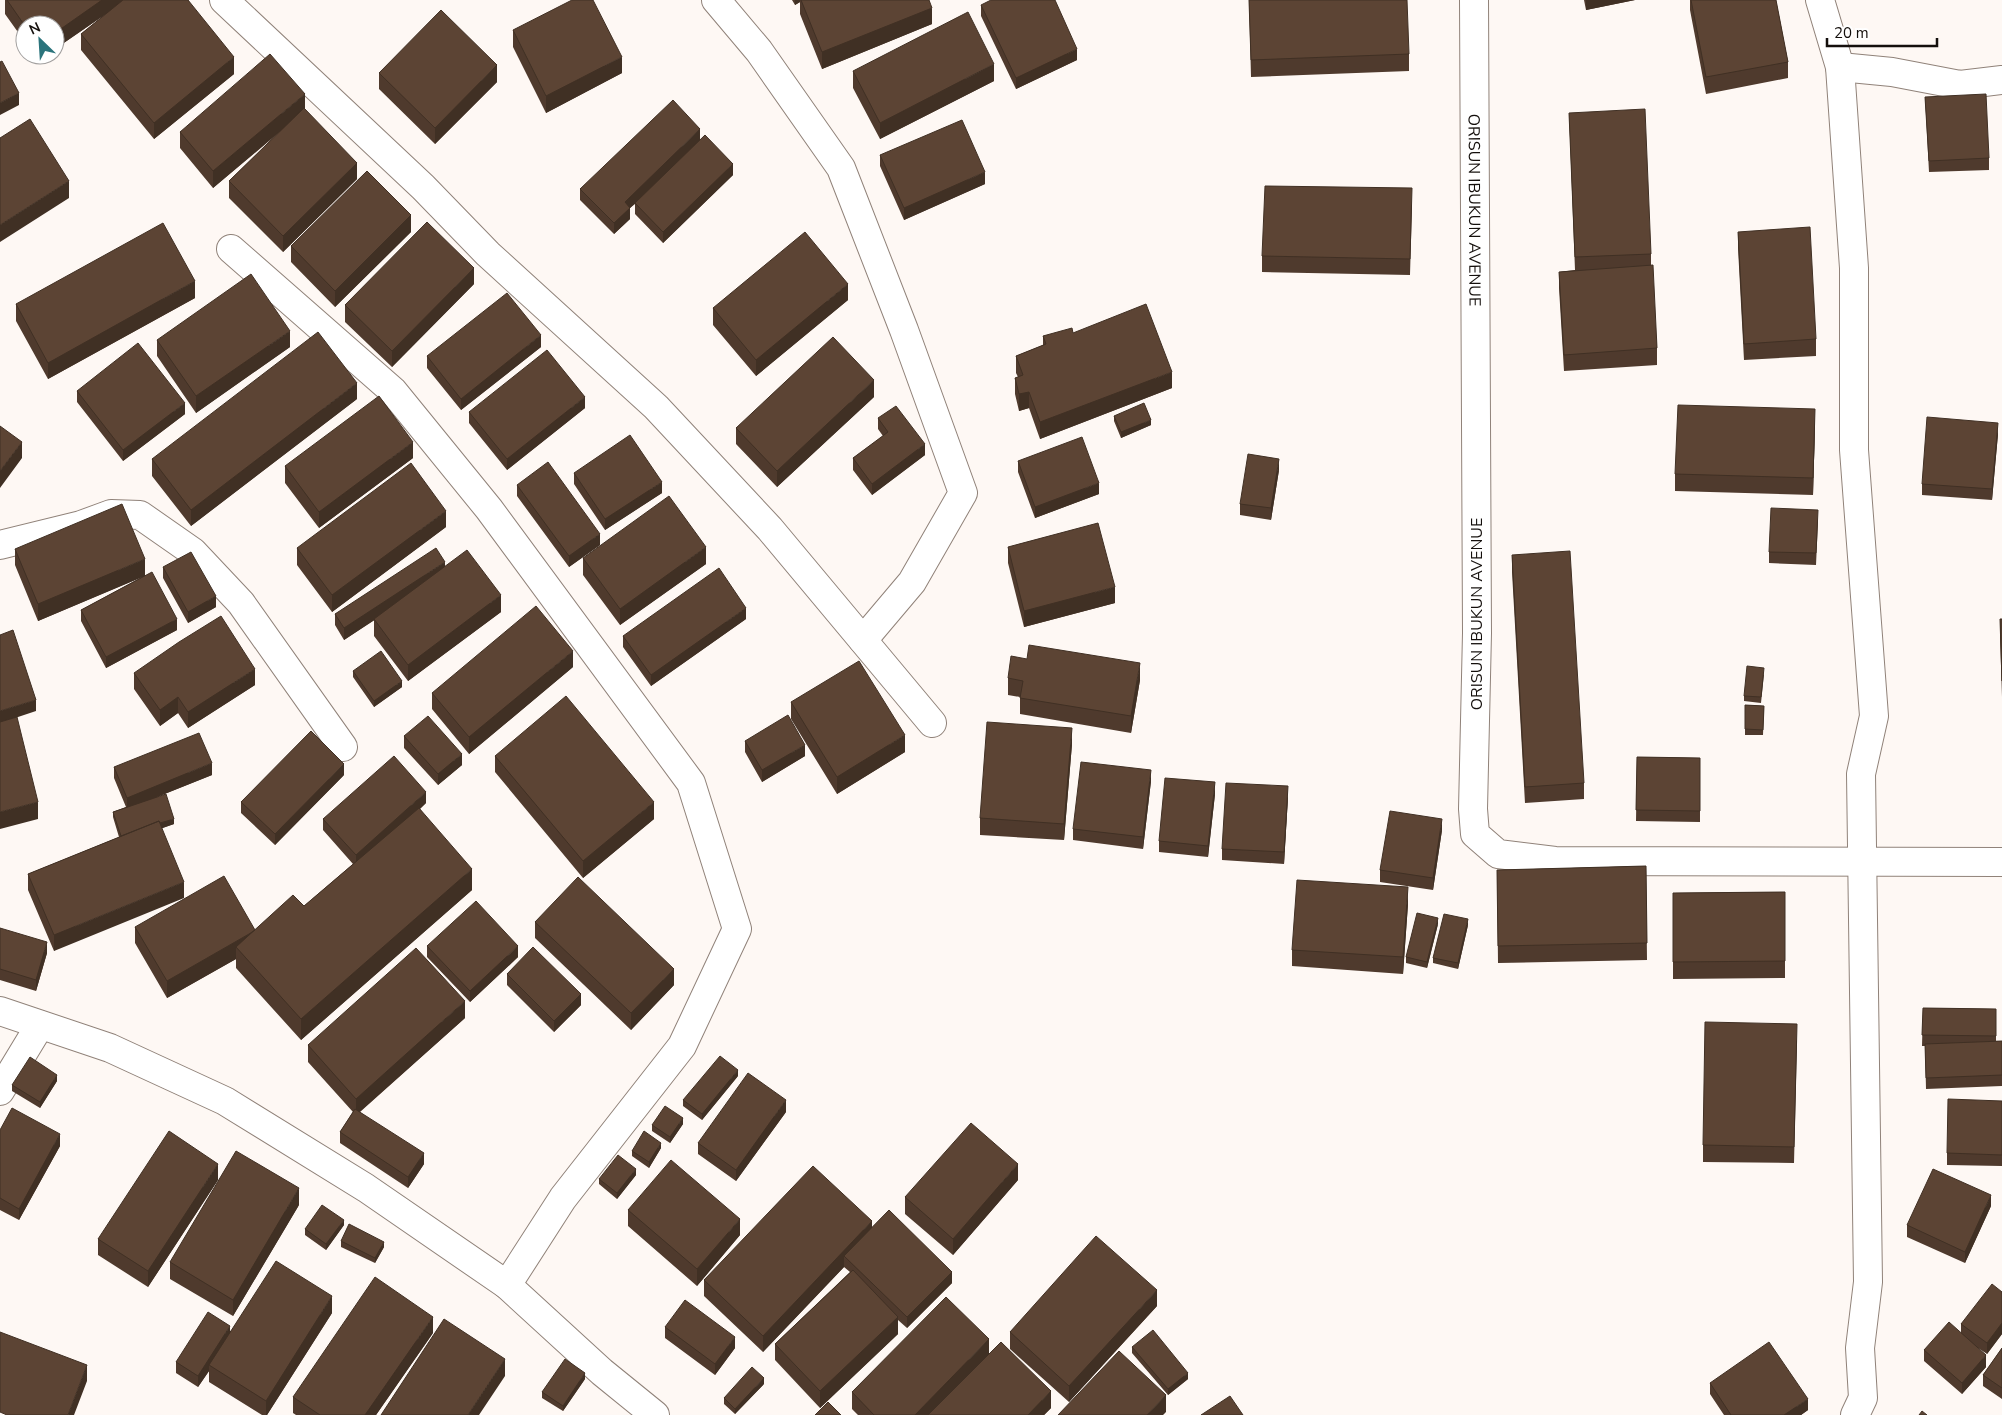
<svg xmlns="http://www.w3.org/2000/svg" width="2002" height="1415" font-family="'Nunito Sans',sans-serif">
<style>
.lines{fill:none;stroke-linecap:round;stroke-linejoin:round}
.minor-casing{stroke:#908279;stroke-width:30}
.minor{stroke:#fff;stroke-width:28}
.wall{fill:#4f3a2d}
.shaded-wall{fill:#403024}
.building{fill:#5c4434;stroke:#403024}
.labels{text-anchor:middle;stroke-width:5;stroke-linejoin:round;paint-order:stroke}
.street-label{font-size:16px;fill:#140f0c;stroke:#fff}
</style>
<rect width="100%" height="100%" fill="#fef8f4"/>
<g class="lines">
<defs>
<g id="minor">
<path d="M224,0L423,187L488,254L656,407L770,529L932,723"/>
<path d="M716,0L759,51L841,168L904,330L963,493L912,582L863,640"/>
<path id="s1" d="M1474,0L1477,633L1473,809L1475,834L1498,854L1555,861L2002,862"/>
<path d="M1820,0L1840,67L1854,268V450L1874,716L1861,774L1868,1282L1860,1348L1863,1398L1855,1415"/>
<path d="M1840,67L1892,72L1960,85L2002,80"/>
<path d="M231,249L393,391L489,509L691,783L737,929L682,1046L563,1198L507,1285"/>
<path d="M0,545L81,525L111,514L140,515L193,552L241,603L343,747"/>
<path d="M0,1011L110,1048L225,1101L366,1188L507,1285L602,1372L655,1415"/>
<path d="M0,1091L40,1025"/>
</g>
</defs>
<use href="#minor" class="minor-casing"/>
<use href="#minor" class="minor"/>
</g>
<path class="wall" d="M5,0H188L234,74L154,139L81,50V34L106,14L55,49V25H25V42L5,14Z
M792,0H929L932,24L822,69L800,14V2L795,5Z
M1249,0L1409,54V71L1251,77Z
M1584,0H1635L1586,10Z
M1690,0H1776L1788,62V78L1706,94L1690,10Z
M981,5L1077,60L1016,89L981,16Z
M513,30L622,73L546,113L513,47Z
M34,55H47L38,61Z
M853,71L994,81L880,139L853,88Z
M379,73L497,82L435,144L379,89Z
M1925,97L1989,158V170L1929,172Z
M305,110L357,179L283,252L229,198V181L281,131L213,188L180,148V132Z
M1569,113L1651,254V265L1657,348V365L1564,371L1559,288V272L1575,270Z
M700,139L733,175L663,243L635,214V204L630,208V219L614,234L580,200V189Z
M880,155L985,184L904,220L880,166Z
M1412,205L1410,275L1262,272V256Z
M411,232L335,307L291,262V246Z
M1738,232L1816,339V356L1744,360L1738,248Z
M474,284L392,367L345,322V305Z
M195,298L48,379L16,321V304Z
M848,300L756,376L713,325V308Z
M1073,333L1172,388L1040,439L1029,408L1019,411L1015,394V378L1018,377L1016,373V356L1043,345V336Z
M157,340L290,347L196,413L157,356Z
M541,347L461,410L427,368V356Z
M77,391L185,414L123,461L77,402Z
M874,397L777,487L736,444V428Z
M357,399L191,526L152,476V459Z
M585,408L507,470L469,423V412Z
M1114,416L1151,425L1121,438L1114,421Z
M878,418L925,455L872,495L853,470V458L883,436L878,429Z
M1815,426L1813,495L1675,491V474Z
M1998,434L1992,500L1922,495V484Z
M413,458L319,528L285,483V466Z
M1018,461L1099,494L1035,518L1018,472Z
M1279,470L1271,520L1240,515V504Z
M574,473L662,493L605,530L574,484Z
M517,485L600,545L569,567L517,496Z
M1818,521L1816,565L1769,563V552Z
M446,527L332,612L297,565V548Z
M1008,547L1115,603L1024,627L1008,563Z
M15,549L145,576L177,630L106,668L81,621V610L144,576L38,621L15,565Z
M1512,555L1584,783V799L1525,803L1512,572Z
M583,558L706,564L620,625L583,575Z
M445,566L501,612L408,681L374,636V620L344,640L335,625V614Z
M163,567L216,607L188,623L163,578Z
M746,619L651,686L623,647V636Z
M2000,619H2002V697L2000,635Z
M573,667L469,754L432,709V693Z
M353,671L402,687L374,707L353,677Z
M134,673L255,685L188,728L178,713L160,726L134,689Z
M1764,674L1761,703L1744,701V696Z
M1008,678L1140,680L1131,733L1020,714V697L1008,695Z
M791,702L905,752L837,794L791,719Z
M1745,705L1764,706L1763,735H1745Z
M404,736L462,765L438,785L404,748Z
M745,741L805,756L762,782L745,752Z
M1072,744L1064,840L980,835V818Z
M495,756L654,819L583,878L495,772Z
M1637,757L1700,758V822L1636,821Z
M114,767L212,775L157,797L174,824L162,828L54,951L28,890V874L119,837L113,817V812L126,807L114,778Z
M344,775L275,845L241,813V802Z
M1151,781L1143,849L1073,840V829Z
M1215,794L1208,857L1159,852V841Z
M1288,797L1284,864L1222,860V849Z
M426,803L420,809L472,890L301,1040L236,968V959L167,998L135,943V927L255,930L304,906L353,864L323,830V819Z
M1442,830L1433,890L1380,882V870Z
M1646,866L1647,960L1498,963L1497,870Z
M1785,892V978L1673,979V893Z
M1408,904L1403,974L1292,966V950Z
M535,922L674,985L631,1030L535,938Z
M1438,924L1427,968L1406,963V957Z
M1468,925L1458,969L1433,963V958Z
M0,928L47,953L36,991L0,980Z
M427,946L518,957L470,1002L427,957Z
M507,974L581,1005L554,1032L507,985Z
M1923,1008L1996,1009V1041H2002V1086L1926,1089L1925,1046H1922Z
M465,1018L360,1112L424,1164L408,1188L340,1143V1132L353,1112L308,1062V1045Z
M1797,1040L1794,1163L1703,1162V1145Z
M738,1076L702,1120L683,1106V1100Z
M57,1081L40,1108L12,1091V1085Z
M2002,1101V1166L1947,1165V1153Z
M786,1112L736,1181L698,1154V1143Z
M683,1124L670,1143L652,1131V1125Z
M0,1130L60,1146L19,1220L0,1210Z
M661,1148L649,1168L632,1156V1151Z
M636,1175L617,1199L599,1184V1179Z
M218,1180L148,1287L98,1255V1239Z
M1018,1180L953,1255L905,1214V1197Z
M299,1205L233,1316L170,1279V1262Z
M1991,1206L1965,1263L1907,1237V1225Z
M628,1210L740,1235L697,1286L628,1226Z
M344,1225L326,1250L305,1235V1229Z
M872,1227L952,1283L907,1328L898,1320V1334L820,1408L775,1360V1344L850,1272L844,1267L763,1352L704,1296V1280Z
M341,1241L384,1247L375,1263L341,1247Z
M2002,1292V1334L1987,1354L1978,1348L1986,1367L1962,1394L1924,1361V1350L1961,1333V1324Z
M1157,1306L1069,1402L1010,1349V1332Z
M332,1313L267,1415H262L209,1382V1371L198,1387L176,1373V1362L230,1331Z
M665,1327L735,1348L715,1375L665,1338Z
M433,1333L376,1415H296L293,1413V1397Z
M1132,1347L1188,1379L1168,1395L1132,1353Z
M2002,1348V1399L1983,1386V1375Z
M989,1354L1051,1408L1044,1415H858L852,1409V1392Z
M585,1379L563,1411L542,1398V1392Z
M1710,1383L1808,1410L1801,1415H1724L1710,1394Z
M764,1384L735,1414L724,1404V1398Z"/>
<path class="shaded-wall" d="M102,0H126L55,49V33Z
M795,0H800V2L795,5Z
M1586,0H1635L1586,10Z
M932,8V24L822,69V52Z
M1077,49V60L1016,89V78Z
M38,55H47L38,61Z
M234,57V74L154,139V123Z
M622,57V73L546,113V96Z
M994,64V81L880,139V123Z
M497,65V82L435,144V128Z
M19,93V105L0,115V103Z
M305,94V110L213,188V171Z
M700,129V140L630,208V219L614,234V223L625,202Z
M357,163V179L283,252V236Z
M733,164V175L663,243V232Z
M985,172V184L904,220V208Z
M69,181V198L0,242V225Z
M411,215V232L335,307V291Z
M474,268V284L392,367V351Z
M195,281V298L48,379V363Z
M848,284V300L756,376V360Z
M290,331V347L196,413V396Z
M541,335V347L461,410V399Z
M1172,372V388L1040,439V422Z
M874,380V397L777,487V471Z
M357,383V399L191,526V510Z
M1029,392V408L1019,411V394Z
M585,397V408L507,470V459Z
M185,403V414L123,461V450Z
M1815,409V426L1813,495V478Z
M1151,420V425L1121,438V432Z
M1998,423V434L1992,500V489Z
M22,442V458L0,488V471Z
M413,442V458L319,528V512Z
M925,444V455L872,495V484Z
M1279,459V470L1271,520V508Z
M662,482V493L605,530V519Z
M1099,483V494L1035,518V507Z
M446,511V527L332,612V595Z
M600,534V545L569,567V556Z
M706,547V564L620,625V609Z
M145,559V576L38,621V604Z
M445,562V574L344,640V628Z
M1115,587V603L1024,627V611Z
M501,595V612L408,681V665Z
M216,596V607L188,623V612Z
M746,608V619L651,686V675Z
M177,619V630L106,668V657Z
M573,651V667L469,754V737Z
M1140,663V680L1131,733V716Z
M255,669V685L188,728V712Z
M402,681V687L374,707V701Z
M178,697V713L160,726V710Z
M36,700V711L0,723V711Z
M1072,728V744L1064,840V824Z
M905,735V752L837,794V777Z
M805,745V756L762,782V770Z
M462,754V765L438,785V774Z
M212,763V775L127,809V798Z
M344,764V775L275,845V834Z
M1151,770V781L1143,849V837Z
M1215,782V794L1208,857V846Z
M1288,786V797L1284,864V852Z
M426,792V803L356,866V855Z
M38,802V819L0,829V812Z
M654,802V819L583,878V861Z
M174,819V824L121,843V837Z
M1442,819V830L1433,890V878Z
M472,869V890L301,1040V1019Z
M184,882V898L54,951V935Z
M1408,887V904L1403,974V957Z
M1438,918V924L1427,968V962Z
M1468,919V925L1458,969V963Z
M255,931L236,947V959L167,998V981Z
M47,942V953L36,991V980Z
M518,946V957L470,1002V991Z
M674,969V985L631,1030V1013Z
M581,994V1005L554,1032V1021Z
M465,1001V1018L356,1115V1099Z
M738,1070V1076L702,1120V1114Z
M57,1075V1081L40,1108V1102Z
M786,1100V1112L736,1181V1170Z
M683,1118V1124L670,1143V1137Z
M60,1134V1146L19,1220V1209Z
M661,1143V1148L649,1168V1162Z
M424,1153V1164L408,1188V1177Z
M218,1164V1180L148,1287V1271Z
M1018,1164V1180L953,1255V1239Z
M636,1169V1175L617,1199V1193Z
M299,1188V1205L233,1316V1300Z
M1991,1195V1206L1965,1263V1252Z
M740,1219V1235L697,1286V1269Z
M344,1220V1225L326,1250V1244Z
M872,1221V1238L844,1256V1267L763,1352V1336Z
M384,1242V1247L375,1263V1258Z
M952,1272V1283L907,1328V1317Z
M1157,1290V1306L1069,1402V1386Z
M332,1296V1313L267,1415H266V1401Z
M433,1317V1333L376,1415H365Z
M898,1317V1334L820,1408V1391Z
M2002,1323V1334L1987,1354V1343Z
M230,1326V1337L209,1365V1371L198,1387V1376Z
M735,1337V1348L715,1375V1364Z
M989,1339V1356L931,1415H915Z
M1986,1355V1367L1962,1394V1383Z
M505,1359V1376L479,1415H468Z
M87,1365V1381L74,1415H68Z
M585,1373V1379L563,1411V1406Z
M1188,1373V1379L1168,1395V1389Z
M764,1378V1384L735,1414V1409Z
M1051,1391V1408L1044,1415H1028Z
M1166,1395V1412L1163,1415H1147Z
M1808,1399V1410L1801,1415H1784Z"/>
<path class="building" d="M7,0H102L55,33V25H25V26Z
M123,0H188L234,57L154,123L81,34Z
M572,0H593L622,57L546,96L513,30Z
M801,0H929L932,8L822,52Z
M991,0H1055L1077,49L1016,78L981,5Z
M1249,0H1407L1409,54L1251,60Z
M1691,0H1776L1788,62L1706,77Z
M441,10L497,65L435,128L379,73Z
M968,12L994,64L880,123L853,71Z
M270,54L305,94L213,171L180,132Z
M2,61L19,93L0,103V62Z
M1986,94L1989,158L1929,161L1925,97Z
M673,100L700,129L625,202L630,208L614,223L580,189Z
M304,108L357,163L283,236L229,181Z
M1645,109L1651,254L1575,257L1569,113Z
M30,119L69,181L0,225V138Z
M962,120L985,172L904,208L880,155Z
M705,135L733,164L663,232L635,203Z
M367,171L411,215L335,291L291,246Z
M1265,186L1412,188L1410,259L1262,256Z
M427,222L474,268L392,351L345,305Z
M163,223L195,281L48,363L16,304Z
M1810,227L1816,339L1744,344L1738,232Z
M805,232L848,284L756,360L713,308Z
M1653,265L1657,348L1564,355L1559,272Z
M251,274L290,331L196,396L157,340Z
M507,293L541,335L461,399L427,356Z
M1146,304L1172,372L1040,422L1029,392L1019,394L1015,378L1023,375L1016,356L1046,344L1043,336L1072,328L1073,333Z
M318,332L357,383L191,510L152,459Z
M833,337L874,380L777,471L736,428Z
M138,343L185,403L123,450L77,391Z
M547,350L585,397L507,459L469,412Z
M379,396L413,442L319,512L285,466Z
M1144,403L1151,420L1121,432L1114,416Z
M1678,405L1815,409L1813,478L1675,474Z
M896,406L925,444L872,484L853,458L888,432L878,418Z
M1927,417L1998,423L1992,489L1922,484Z
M0,426L22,442L0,471Z
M630,435L662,482L605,519L574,473Z
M1082,437L1099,483L1035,507L1018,461Z
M1248,454L1279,459L1271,508L1240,504Z
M548,462L600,534L569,556L517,485Z
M411,463L446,511L332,595L297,548Z
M669,496L706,547L620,609L583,558Z
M122,504L145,559L38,604L15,549Z
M1771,508L1818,510L1816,553L1769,552Z
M1098,523L1115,587L1024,611L1008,547Z
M436,548L445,562L344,628L335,614Z
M467,550L501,595L408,665L374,619Z
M1570,551L1584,783L1525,787L1512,555Z
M191,552L216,596L188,612L163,567Z
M719,568L746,608L651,675L623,636Z
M152,572L177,619L106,657L81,610Z
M536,606L573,651L469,737L432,693Z
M221,616L255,669L188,712L178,697L160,710L134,673L179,642Z
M2000,619H2002V681Z
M13,630L36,700L0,711V635Z
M1029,645L1140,663L1131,716L1020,698L1023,681L1008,678L1011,656L1027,659Z
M381,651L402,681L374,701L353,671Z
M859,661L905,735L837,777L791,702Z
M1747,666L1764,668L1761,697L1744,696Z
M566,696L654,802L583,861L495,756Z
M1745,705L1764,706L1763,730L1745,729Z
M788,715L805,745L762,770L745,741Z
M428,716L462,754L438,774L404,736Z
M17,717L38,802L0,812V722Z
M987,722L1072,728L1064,824L980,818Z
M311,731L344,764L275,834L241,802Z
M199,733L212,763L127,798L114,767Z
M394,756L426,792L356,855L323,819Z
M1637,757L1700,758V811L1636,810Z
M1081,762L1151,770L1143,837L1073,829Z
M1165,778L1215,782L1208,846L1159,841Z
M1226,783L1288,786L1284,852L1222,849Z
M166,794L174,819L160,823L159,821L121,836L113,812Z
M419,808L472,869L301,1019L236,947L293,895L304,906Z
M1390,811L1442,819L1433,878L1380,870Z
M159,821L184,882L54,935L28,874Z
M1646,866L1647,943L1498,946L1497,870Z
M224,876L255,930L249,934L167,981L135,927Z
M578,877L674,969L631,1013L535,922Z
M1297,880L1408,887L1403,957L1292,950Z
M1785,892V961L1673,962V893Z
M476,901L518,946L470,991L427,946Z
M1417,913L1438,918L1427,962L1406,957Z
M1444,914L1468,919L1458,963L1433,958Z
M0,928L47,942L36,980L0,969Z
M533,947L581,994L554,1021L507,974Z
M416,948L465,1001L356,1099L308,1045Z
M1923,1008L1996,1009V1036L1922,1035Z
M1705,1022L1797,1024L1794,1147L1703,1145Z
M2002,1041V1075L1926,1078L1925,1044Z
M720,1056L738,1070L702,1114L683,1100Z
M30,1057L57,1075L40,1102L12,1085Z
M748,1073L786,1100L736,1170L698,1143Z
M1948,1099L2002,1101V1155L1947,1153Z
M665,1106L683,1118L670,1137L652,1125Z
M12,1108L60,1134L19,1209L0,1198V1130Z
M355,1109L424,1153L408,1177L340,1132Z
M971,1123L1018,1164L953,1239L905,1197Z
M169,1131L218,1164L148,1271L98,1239Z
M644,1131L661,1143L649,1162L632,1151Z
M236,1151L299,1188L233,1300L170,1262Z
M618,1155L636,1169L617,1193L599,1179Z
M671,1160L740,1219L697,1269L628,1210Z
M813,1166L872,1221L763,1336L704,1280Z
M1933,1169L1991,1195L1965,1252L1907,1225Z
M322,1205L344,1220L326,1244L305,1229Z
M889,1210L952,1272L907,1317L844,1256Z
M349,1224L384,1242L375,1258L341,1241Z
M1096,1236L1157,1290L1069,1386L1010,1332Z
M276,1261L332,1296L266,1401L209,1365Z
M853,1270L898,1317L820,1391L775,1344Z
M375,1277L433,1317L365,1415H320L293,1397Z
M1992,1284L2002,1292V1323L1987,1343L1961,1324Z
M946,1297L989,1339L915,1415H874L852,1392Z
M685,1300L735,1337L715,1364L665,1327Z
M208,1312L230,1326L198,1376L176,1362Z
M444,1319L505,1359L468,1415H381Z
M1949,1322L1986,1355L1962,1383L1924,1350Z
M1153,1330L1188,1373L1168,1389L1132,1347Z
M0,1332L87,1365L68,1415H7L0,1412Z
M1001,1342L1051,1391L1028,1415H928Z
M1769,1342L1808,1399L1784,1415H1731L1710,1383Z
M2002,1348V1388L1983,1375Z
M1119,1351L1166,1395L1147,1415H1058Z
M565,1359L585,1373L563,1406L542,1392Z
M752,1367L764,1378L735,1409L724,1398Z
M1230,1396L1243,1415H1201Z
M828,1402L841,1415H815Z
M1922,1411L1927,1415H1919Z"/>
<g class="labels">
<g class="street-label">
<text dy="6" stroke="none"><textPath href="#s1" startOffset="210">ORISUN IBUKUN AVENUE</textPath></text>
<text transform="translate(1476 614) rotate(-90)" y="6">ORISUN IBUKUN AVENUE</text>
</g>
</g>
<g transform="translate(40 40) rotate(335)"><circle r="24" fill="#ffffff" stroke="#a19f9e"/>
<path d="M0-4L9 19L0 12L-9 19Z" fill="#2b747c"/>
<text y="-8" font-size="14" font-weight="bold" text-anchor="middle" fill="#140f0c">N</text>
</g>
<path d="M1827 38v8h110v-8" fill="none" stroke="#140f0c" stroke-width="2.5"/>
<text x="1834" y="38" font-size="15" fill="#140f0c" stroke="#ffffff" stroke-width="4" paint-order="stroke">20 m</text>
</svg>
